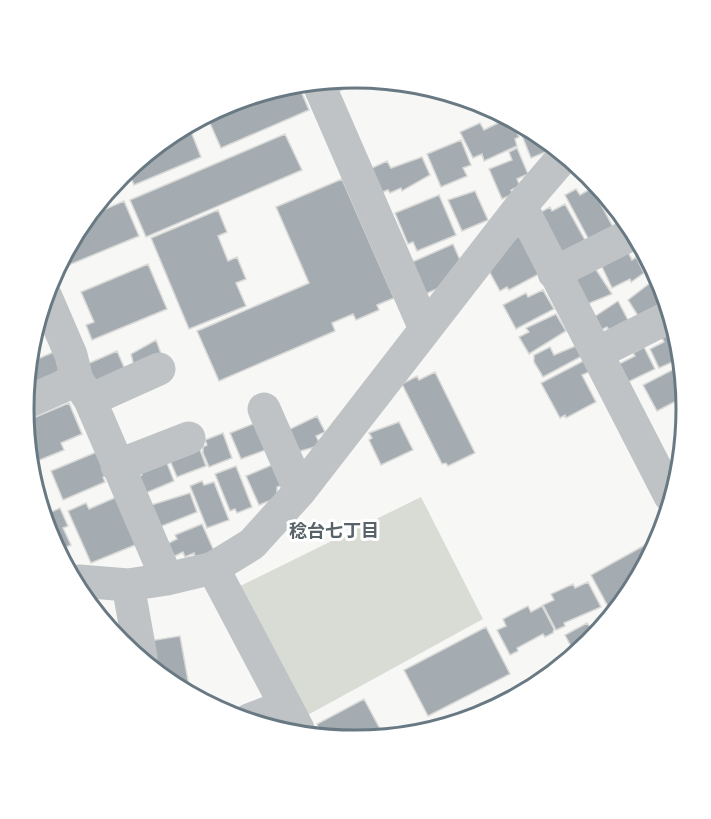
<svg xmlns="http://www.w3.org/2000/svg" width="711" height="819" font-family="Overpass,'Noto Sans JP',sans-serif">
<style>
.green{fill:#d8dcd5}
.building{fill:#a4acb1;stroke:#d9d9d7;stroke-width:1.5}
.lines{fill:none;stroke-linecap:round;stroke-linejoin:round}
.minor{stroke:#bfc3c6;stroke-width:33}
.labels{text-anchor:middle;stroke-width:6;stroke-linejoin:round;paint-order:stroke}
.neighbourhood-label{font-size:18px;font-weight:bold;fill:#576269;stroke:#fff}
.rim{fill:none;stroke:#697983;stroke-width:3}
</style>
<rect width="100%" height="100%" fill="#f7f7f5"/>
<path class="green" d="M421,497L483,619L304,717L234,589Z"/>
<path class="building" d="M356,78L366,80L337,92L333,82Z
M300,89L309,110L221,148L209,121L269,95Z
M503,117L513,124L519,137L515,139L517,146L484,161L482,154L473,158L460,132L480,123L484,130L498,123L497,120Z
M519,128L546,145L548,151L531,158Z
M190,129L201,157L134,185L128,171Z
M285,134L302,170L146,237L130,200Z
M461,140L471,165L463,168L467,176L441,187L427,154Z
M517,148L528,174L517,179L520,186L511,190L513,194L502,199L489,169L512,160L509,152Z
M422,157L430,175L402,191L401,188L390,193L388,190L380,193L372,168L387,161L391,168Z
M342,179L394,298L377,305L379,310L356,320L353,314L332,323L335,331L219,381L197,331L309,283L276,207Z
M592,188L613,227L589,240L565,195L576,189L580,195Z
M475,191L488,220L462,231L448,200Z
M439,195L456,235L417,251L413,242L408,244L395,213Z
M124,201L139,236L59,269L96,213Z
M565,204L585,240L562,256L539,213L550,207L552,211Z
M218,210L227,232L218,236L228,261L237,257L246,279L236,283L246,306L189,329L151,238Z
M523,236L541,273L509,290L507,287L500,291L489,271L516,237Z
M453,244L460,260L439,288L423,295L410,263Z
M627,250L632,260L636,257L644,273L631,282L630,279L612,288L602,267Z
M148,264L167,309L92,340L86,325L94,322L81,292Z
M593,265L612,294L585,305L573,281Z
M650,283L665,307L640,319L628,300Z
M543,290L554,309L516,329L503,305L526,293L528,297Z
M618,301L628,320L609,330L607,327L601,330L594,317Z
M556,314L566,331L529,354L519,337L529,332L526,328Z
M672,333L677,360L659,368L650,349L664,342L662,338Z
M156,340L163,359L135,370L131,354Z
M578,345L584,355L543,377L534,362V355L550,347L554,355Z
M644,347L655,369L628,382L619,364L635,356L633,353Z
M37,351L40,358L56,351L63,368L28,391Z
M117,351L127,374L92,381L85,365Z
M587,359L593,370L582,375L596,402L566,418L565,415L560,418L541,383Z
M678,367L684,397L657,411L643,385Z
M435,372L475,453L448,466L446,463L442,464L402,384L417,376L419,380Z
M69,403L82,434L61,443L64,450L35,462L26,421Z
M317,416L325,432L316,436L319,442L315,447L297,452L286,431Z
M258,422L268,449L241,459L230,433Z
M399,422L413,450L381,465L369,440L372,438L369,433Z
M223,433L232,458L209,467L203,453V447L207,445L205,440Z
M199,447L206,466L177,477L168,456Z
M99,451L109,474L103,477L105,482L63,500L51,471Z
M165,458L174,481L141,495L134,479L142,475L139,468Z
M274,464L283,485L277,487V498L259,505L246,476Z
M236,466L252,507L237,513L235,509L230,511L215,474Z
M202,481L204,485L214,482L229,520L207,528L190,486Z
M190,493L197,512L157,528L148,506Z
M119,496L140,543L91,563L68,511L86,503L89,509Z
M43,505L47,514L60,508L68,526L63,528L71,545L59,550L49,536Z
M202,524L214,551L196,559L194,553L185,557L183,552L175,556L165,545L177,539L175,535Z
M645,545L650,554L611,612L591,575Z
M588,582L601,607L564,623L565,626L556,630L543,605L554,600L551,594L573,584L575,588Z
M528,606L531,612L542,606L554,629L553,633L545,637L543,634L517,648L518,651L510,655L497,630L506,626L503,619Z
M587,623L596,634L590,644L575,654L565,635Z
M486,627L510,674L428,716L404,670Z
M180,636L189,686L186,687L154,666L149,641Z
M364,699L380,729L355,741L320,734L317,724Z"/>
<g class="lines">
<path class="minor" d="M319,85L425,329
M521,206L670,496
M554,273L630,235
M46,297L71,355L77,380L90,400L167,579
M597,353L669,317
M90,400L159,369
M25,403L77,380
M264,409L300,491
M117,466L189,438
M213,568L298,729
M79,581L128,585L167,579L213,568L252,544L300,491L521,206L563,157
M128,585L141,657
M249,720L285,706"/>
</g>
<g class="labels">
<g class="neighbourhood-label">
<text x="334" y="537">稔台七丁目</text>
</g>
</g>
<path d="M0 0H711V819H0ZM34 409a321 321 0 1 1 642 0a321 321 0 1 1-642 0Z" fill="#fff" fill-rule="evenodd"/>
<path class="rim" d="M34 409a321 321 0 1 1 642 0a321 321 0 1 1-642 0Z"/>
</svg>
